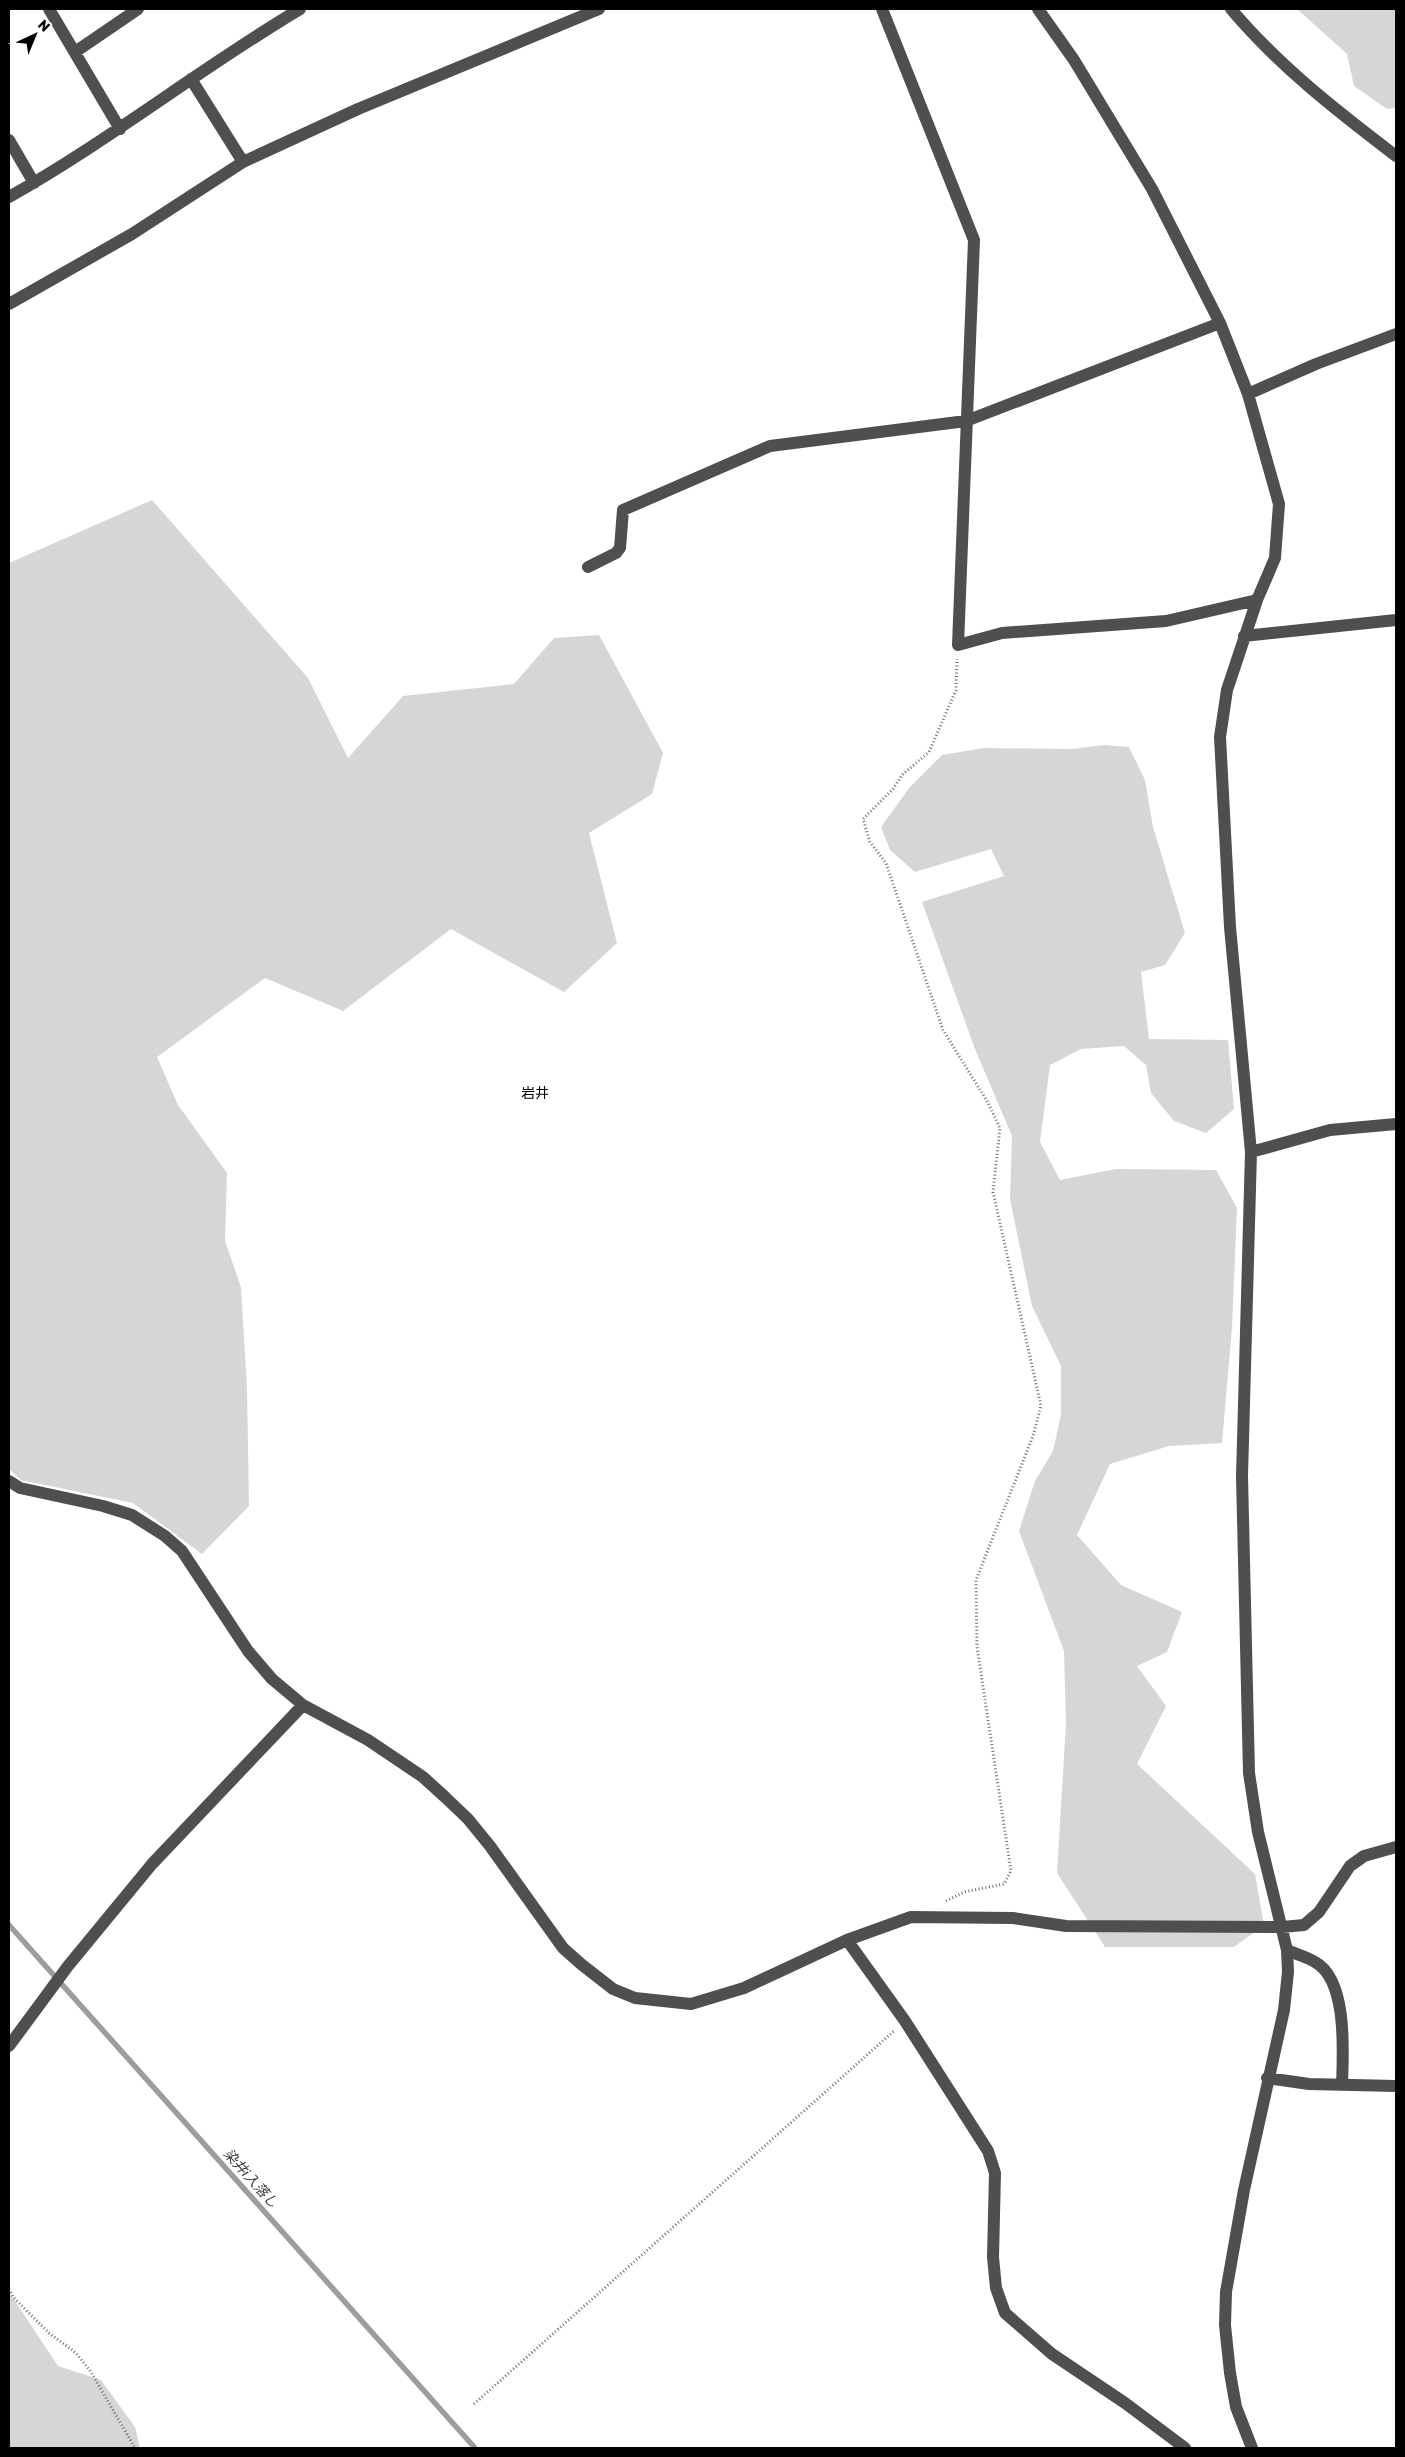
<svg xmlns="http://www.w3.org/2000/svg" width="1405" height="2457" font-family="Rubik,'Noto Sans JP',sans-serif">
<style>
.green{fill:#d6d6d6}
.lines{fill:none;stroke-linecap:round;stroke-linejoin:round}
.stream{stroke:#9d9d9d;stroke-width:5.5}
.path{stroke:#717171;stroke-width:3;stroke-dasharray:1 2.5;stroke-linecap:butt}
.minor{stroke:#4f4f4f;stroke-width:12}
.labels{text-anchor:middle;stroke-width:4;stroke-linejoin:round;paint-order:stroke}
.neighbourhood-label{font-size:14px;fill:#000;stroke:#fff}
.water-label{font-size:14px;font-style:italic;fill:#3e3e3e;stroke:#fff}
</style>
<rect width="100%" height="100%" fill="#fff"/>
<path class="green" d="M1297,9H1396V108L1387,109L1354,86L1347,54Z
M152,500L308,678L348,758L403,696L514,684L554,638L599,635L663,753L652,794L589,833L617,943L564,992L451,929L343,1011L265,978L157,1057L178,1105L227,1173L225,1241L241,1287L247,1388L249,1506L202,1554L133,1503L21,1480L9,1469V563Z
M1104,745L1129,747L1145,780L1153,827L1185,933L1165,965L1141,972L1149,1039L1228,1040L1234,1109L1206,1133L1174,1121L1151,1093L1146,1065L1124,1046L1081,1049L1050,1065L1040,1142L1060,1180L1116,1169L1216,1170L1237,1208L1232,1328L1222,1443L1169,1446L1110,1464L1077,1535L1121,1585L1182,1612L1167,1652L1137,1666L1166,1706L1137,1764L1255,1874L1264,1925L1234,1947H1105L1057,1873L1066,1724L1064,1651L1019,1531L1035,1481L1053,1451L1061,1414V1366L1032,1306L1010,1199L1012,1136L975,1049L922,902L1004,876L991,849L915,872L890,850L881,827L910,787L942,755L984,748L1072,749Z
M9,2292L58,2366L101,2380L135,2427L140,2448H9Z"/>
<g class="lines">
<path class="stream" d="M9,1925L475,2448"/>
<path class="path" d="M946,1901L964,1892L1004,1884L1011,1871L977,1647L976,1580L1033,1436L1041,1406L993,1192L1000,1128L987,1101L943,1030L886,863L870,842L863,819L893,789L902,775L929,752L956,690L957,659
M9,2289L14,2298L49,2333L76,2353L91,2372L135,2448
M474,2404L894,2031"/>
<path class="minor" d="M49,9L120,129
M882,9L974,240L958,645L1002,633L1166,621L1257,600
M1038,9L1074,60L1152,189L1220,323L1248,394L1279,504L1275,558L1257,600L1227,690L1220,737L1230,927L1251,1152L1242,1476L1249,1773L1258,1832L1287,1950L1288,1972L1284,2010L1244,2190L1226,2292L1225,2325L1230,2373L1236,2407L1252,2448
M1231,9C1279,66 1337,111 1396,156
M75,52L138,9
M191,79L243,162
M9,140L34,183
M9,197C110,140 201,68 300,9
M9,304L132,234L243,162L358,109L599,9
M1248,394L1316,364L1396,334
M588,567L616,553L620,548L623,510L770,446L966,421L1220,323
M1244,636L1396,620
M1251,1152L1330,1130L1396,1124
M9,1481L20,1488L103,1506L132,1515L165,1536L182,1551L248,1651L272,1679L303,1705L368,1740L423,1777L445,1797L468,1819L490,1846L563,1948L581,1964L613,1989L635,1998L691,2004L744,1988L847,1940L911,1917L1013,1918L1066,1926L1282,1927L1304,1925L1319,1912L1350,1866L1364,1856L1396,1847
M847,1940L905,2021L988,2151L995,2173L993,2257L996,2288L1005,2313L1052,2354L1125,2403L1185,2448
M1287,1950C1296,1954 1307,1957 1315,1962C1348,1980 1343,2053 1342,2085
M9,2046L68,1966L152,1864L303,1705
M1267,2078L1309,2084L1396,2086"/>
</g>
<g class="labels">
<g class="neighbourhood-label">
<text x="535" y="1098">岩井</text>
</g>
<g class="water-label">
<text transform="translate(251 2178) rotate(48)" y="5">染井i入落し</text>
</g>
</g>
<rect width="1405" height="2457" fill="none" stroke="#000000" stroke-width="20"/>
<g transform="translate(35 35) rotate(44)" stroke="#ffffff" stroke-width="4" paint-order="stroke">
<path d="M0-4L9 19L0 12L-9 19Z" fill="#000000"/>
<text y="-8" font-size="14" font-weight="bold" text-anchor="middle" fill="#000000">N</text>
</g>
</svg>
